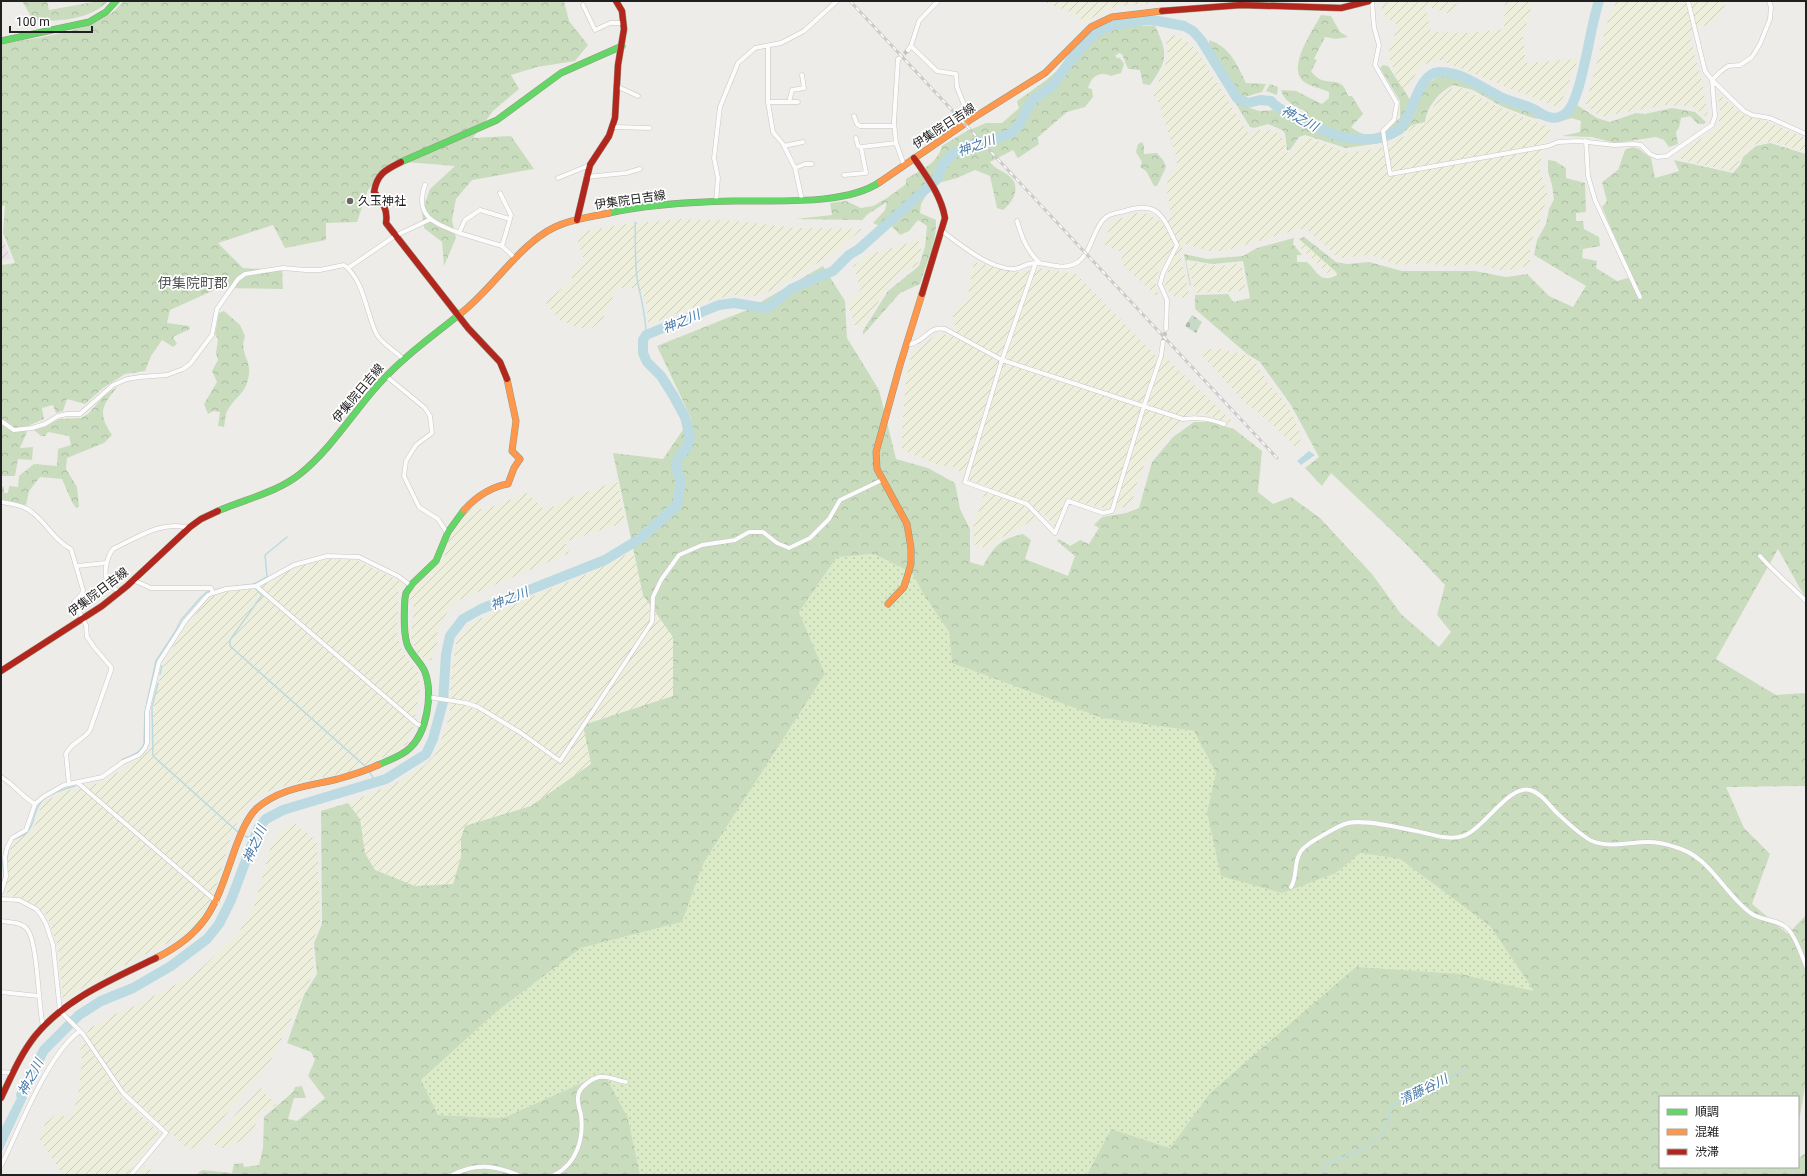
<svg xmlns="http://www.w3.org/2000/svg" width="1807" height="1176" font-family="Roboto,'Noto Sans JP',sans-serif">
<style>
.industrial{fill:url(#industrial-furrows)}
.farmland{fill:url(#farmland-furrows)}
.grass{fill:url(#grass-dots)}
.forest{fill:url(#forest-crowns)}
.cemetery{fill:url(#cemetery-stones)}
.water{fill:#bcdae1}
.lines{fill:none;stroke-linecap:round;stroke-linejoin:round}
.stream{stroke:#bcdae1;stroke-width:1.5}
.river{stroke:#bcdae1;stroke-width:10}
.street-tunnel{stroke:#c5c3c0;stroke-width:4;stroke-dasharray:4 2;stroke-linecap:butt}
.street-casing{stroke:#c7c6c4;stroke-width:5}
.fast-casing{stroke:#979880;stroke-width:7}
.slow-casing{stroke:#979880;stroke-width:7}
.jam-casing{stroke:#979880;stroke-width:7}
.street{stroke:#fcfcfc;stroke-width:4}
.fast{stroke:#63d668;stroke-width:6}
.slow{stroke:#ff974d;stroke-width:6}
.jam{stroke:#b3261e;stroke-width:6}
.rail-casing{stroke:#cbcbca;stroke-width:3}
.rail{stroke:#fff;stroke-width:1.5;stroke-dasharray:4.5;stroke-linecap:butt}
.poi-dot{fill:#686766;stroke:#fff;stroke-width:1.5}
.labels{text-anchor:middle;stroke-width:3.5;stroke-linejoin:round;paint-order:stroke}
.street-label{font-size:12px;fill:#202020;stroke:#fff}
.poi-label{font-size:12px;fill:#202020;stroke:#fff;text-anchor:start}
.water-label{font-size:13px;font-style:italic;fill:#4879a9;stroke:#fff}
.quarter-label{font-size:14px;fill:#535353;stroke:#fff}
</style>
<defs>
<pattern id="industrial-furrows" width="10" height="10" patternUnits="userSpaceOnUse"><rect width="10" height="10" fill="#ebe1e7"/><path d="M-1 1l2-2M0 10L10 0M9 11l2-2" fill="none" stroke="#c9c1c6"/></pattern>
<pattern id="farmland-furrows" width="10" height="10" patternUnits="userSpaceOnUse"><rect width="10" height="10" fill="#edeedc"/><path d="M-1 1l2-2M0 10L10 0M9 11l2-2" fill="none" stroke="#cbccbc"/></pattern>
<pattern id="grass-dots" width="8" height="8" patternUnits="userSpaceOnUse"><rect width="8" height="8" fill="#dbebc7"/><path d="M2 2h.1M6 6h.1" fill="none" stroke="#bcc9ab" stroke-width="1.8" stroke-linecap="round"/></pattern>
<pattern id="forest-crowns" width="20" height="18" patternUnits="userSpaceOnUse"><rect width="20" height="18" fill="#c9ddbe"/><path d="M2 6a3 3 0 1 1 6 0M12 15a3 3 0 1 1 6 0" fill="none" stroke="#acbda3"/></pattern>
<pattern id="cemetery-stones" width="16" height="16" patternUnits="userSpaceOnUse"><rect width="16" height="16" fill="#c7d9c7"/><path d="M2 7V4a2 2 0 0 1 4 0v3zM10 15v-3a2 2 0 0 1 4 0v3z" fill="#abbaab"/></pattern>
</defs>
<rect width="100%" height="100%" fill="#eeece8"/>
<path class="industrial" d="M1,234L11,259L1,261Z"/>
<path class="farmland" d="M1046,1H1182L1116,6L1093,17L1085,23L1078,15L1047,3Z
M1392,1H1454L1457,4L1451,14L1425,6L1431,32L1470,33L1504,29L1505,1H1533L1523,36L1526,63L1578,59L1559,108L1440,60L1421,65L1403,95L1388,54L1398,26L1382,13L1381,5Z
M1617,1H1727L1717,19L1689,34L1702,83L1708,115L1706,117L1692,106L1664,105L1600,117L1586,104L1609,16Z
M1174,35L1186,41L1196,49L1248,133H1255L1259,130L1265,129L1278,133L1283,139L1286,152L1289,153L1293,152L1304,138L1308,137L1346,153L1389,147L1391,142L1405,136L1414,125L1425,123L1428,115L1442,94L1454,87L1461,88L1505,110L1549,127L1550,131L1542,155L1539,167L1547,193V200L1542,211L1539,225L1530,243V263L1527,266L1508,270H1498L1479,264L1443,266L1429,263L1397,265L1378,257L1367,255L1342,258L1335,255L1307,229H1299L1224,251H1209L1184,244L1180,253L1190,298L1175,297L1169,292L1165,286L1169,267L1164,264L1158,272L1156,281V289L1160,298H1158L1120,262L1124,253L1105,245L1110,222L1137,213L1147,214L1160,221L1172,218L1166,185L1177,165V159L1159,104L1153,95L1168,58L1166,39Z
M1718,93L1745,116L1766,121L1806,138V152L1775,142H1766L1753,145L1741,156L1738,164L1732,171L1682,160L1676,155L1715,130L1719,123L1720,111Z
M677,219L737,221L796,228L862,229L834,253L770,291L754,296L734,295L711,300L651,324L648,322L647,305L642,293L633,288H617L603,318L592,328H579L568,323H563L547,305L546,302L573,279L570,275L585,262L579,245L578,239L581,232L627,224Z
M917,236L922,252L916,266L897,274L889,284L862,328L855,325L848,304L861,289L853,266L869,255L912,242Z
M1301,241L1335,272V275L1329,274L1310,257L1298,245V242Z
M974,262L1022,273L1038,268L1076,274L1161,361L1163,355L1231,420L1229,423L1204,414H1190L1171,431L1144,465L1134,491L1133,502L1125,507L1107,509L1066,498L1055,526L1043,514L1001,538L987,549L974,544L973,528L987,486L970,481L954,467L938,465L902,450V432L906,380L912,353L936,335L944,334L952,337L956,328L952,314L967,301Z
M1188,262L1219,266L1241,263L1245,286L1241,291L1195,293Z
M1205,349H1220L1235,352L1246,355L1257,364L1267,382L1280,396L1289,408L1299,430L1301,444L1295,447L1288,439L1257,411L1244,402L1202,355V350Z
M617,481L625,522L565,542L569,553L457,601L448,611L440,625L436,637L438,641L431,661L418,655L411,638L414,608L408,594L427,578L440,564L449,547L448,540L461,518L468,511L479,503L482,511L527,493L543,508L547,509L555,506L562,501Z
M633,551L643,595L673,637V697L583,724L591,764L531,806L465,826L461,838V857L453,884L415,886L375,870L365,853L360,819L348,803L396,783L424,766L435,755L450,716V685L456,643L470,624L499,610L594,571Z
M331,559L356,560L404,583L398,592L397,636L403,653L418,672L420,688L413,728L407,744L388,755L349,772L290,784L267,792L248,804L233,830L214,893L200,921L182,936L86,985L65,1001L63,1000L58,947L47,916L36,906L21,898L10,896L5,890L7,879V861L13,842L30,831L35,825L42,804L65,790L81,789L88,785L96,784L111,777L149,751L152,736L153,714L156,691L166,659L183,630L210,597L223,592L260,587L295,567Z
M294,823L317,841L320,924L312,942L314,972L272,1058L200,1146L196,1149L187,1148L139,1105L120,1085L89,1040L87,1030L119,1012H123L194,975L238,934L254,907L271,846L282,829Z
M86,1043L123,1099L160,1133L126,1175H61V1171L40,1140L45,1124L59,1112L68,1119L73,1111L78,1097L82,1061L80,1045Z
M260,1087L276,1105L257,1115L256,1124L243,1140L226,1148H221L210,1143Z
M145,1165L157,1175H137Z"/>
<path class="grass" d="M874,554L912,573L924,595L949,632L952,663L1102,718L1194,731L1216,773L1207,812L1336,873L1360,853L1400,859L1490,926L1534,991L1461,974L1210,1093L1170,1148L1111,1129L1087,1175H640L628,1118L604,1073L503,1118L438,1115L421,1080L496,1012L581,948L682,922L704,862L825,674L799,612L837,557Z"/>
<path class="forest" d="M22,1H47L49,10L99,1H108C91,20 57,22 33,20Z
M123,1H564L569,21L588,45L575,61L537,67L511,75L519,89L493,111L473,138L511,136L534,169L472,180L456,199L452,220L456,238L444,266L442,242L424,228L422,212L430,189L455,166L393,161L368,190L357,222L326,223V240L285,248L273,225L218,243L243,268L282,270L283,289L219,288L170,310L167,323L189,326L190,329L173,337L177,344L173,347L162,340L151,356L145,371L125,374L103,388L85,404L67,399L63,411L56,413L53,405L42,408L44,419L30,425L20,448L33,447L32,460L18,459L15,476H1V265L15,263L3,233L5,205L1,207V44C34,38 104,31 123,1Z
M1321,15L1331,16L1340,32L1348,37L1336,39L1325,37L1314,59L1317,60L1311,71C1326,92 1340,70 1348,96H1352L1363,114L1351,127C1371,143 1383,131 1400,118V101L1380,68L1383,65L1388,66L1411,101C1420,95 1429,80 1438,77C1455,70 1490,94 1506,101C1519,107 1532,112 1545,118C1563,121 1567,119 1577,105L1597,118L1610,122L1636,113L1645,114L1672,108L1695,112L1706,122L1704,124H1698L1690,116L1681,118L1679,128L1676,132L1678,144L1669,147L1664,140L1656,137L1615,143L1592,137L1562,136L1580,132L1581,121L1572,118L1558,122L1533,118L1503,107L1473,90L1453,85C1439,92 1427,106 1425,122L1412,125L1402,134L1381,143L1346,148L1305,135L1299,137L1290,150H1287L1285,133L1282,130L1268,124L1254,128L1250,127L1228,91L1222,72L1210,49L1209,40C1230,47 1237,64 1246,83L1266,84L1262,92L1241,98L1244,106L1259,111L1274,110L1289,115L1305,117L1307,112C1296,107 1284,102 1281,90L1296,91L1322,104L1329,98V92C1321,88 1310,87 1303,81C1287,67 1313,30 1321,15Z
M1136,26H1155C1168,53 1168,60 1150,85L1143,84L1140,70L1128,69L1122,54L1119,53L1115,56L1117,58H1120L1124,64L1121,73L1111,76C1099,71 1092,76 1088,88L1092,89L1093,97L1085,107L1067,112L1037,138L1039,144L1018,158L1013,150L990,162C995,169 1001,170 1008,175C1022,185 1014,202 1003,210L997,208L990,176L975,170L957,178L935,184L928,192L921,204L920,213L936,220C937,242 926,263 920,284L900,293L863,335V331L888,291L919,266L925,247L927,226L918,220L909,231L900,235L886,220L880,226L873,223L885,210L887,202L868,214L862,220L796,219L832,215L830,203L846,201L861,208L873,206L887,198L906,184V179C921,170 937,164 942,146L965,132L986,123H1002L1019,108L1017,101L1045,81L1099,35L1111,29Z
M1270,84L1278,87L1277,95L1266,91Z
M1142,142L1144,146V154L1157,153L1163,160L1166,167L1157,186H1154L1146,171L1140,167L1142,162L1136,152L1138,144Z
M1770,143L1806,154V599L1778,549L1716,659L1776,695L1806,693V786L1726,787L1744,828L1770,854L1752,904L1788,934L1806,915V1081L1798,1127V1097H1660V1167H1798V1158L1806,1153V1175H1087L1111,1129L1170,1148L1210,1093L1356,967L1461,974L1534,991L1490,926L1400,859L1360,853L1336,873L1282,893L1221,876L1207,812L1216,773L1194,731L1102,718L952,663L949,632L924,595L912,573L874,554L837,557L799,612L825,674L704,862L682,922L581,948L496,1012L421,1080L438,1115L503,1118L604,1073L628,1118L640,1175H196L202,1170L232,1173L234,1164L243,1163L244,1167L259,1165L263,1148L264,1117L293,1092L295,1087L302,1086L306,1098H294L288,1119L297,1121L325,1098L308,1076L315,1060L311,1052L287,1043L304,995L317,974L314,943L322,924L321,811L348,803L360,819L365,853L375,870L415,886L453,884L461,857V838L465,826L531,806L591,764L583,725L673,696V637L643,595L613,453L663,459L691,418L657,346L747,310L823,266L845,301L847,338L879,390L896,459L928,468L955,483L960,509L970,529V562L983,566C994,546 1000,539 1023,534L1031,540L1025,559L1068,576L1075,556L1057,541L1059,539L1070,546L1080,540L1089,544L1099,528L1094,525L1102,517L1126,513L1139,508L1152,462L1173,437L1194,422H1209L1234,429L1262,451L1258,492L1273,504L1291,497L1320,518L1372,574L1401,614L1439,647L1451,632L1437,615L1445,585L1406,544L1331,473L1322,486L1305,468L1319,457L1291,405L1260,362L1247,354L1195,309V295L1228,294L1233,302L1250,298L1243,261L1212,264L1188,260L1186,261L1191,285L1190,286L1184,254L1207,259L1243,256L1257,248L1294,238L1293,244L1302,255H1297V262H1307C1318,272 1320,284 1337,275L1336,272L1299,239L1304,237L1336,262L1347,264L1369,262L1402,271H1475L1506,277L1527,274L1549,296L1573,307L1586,286L1534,255L1537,240L1546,224L1549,209L1554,199L1552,185L1548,172V160L1555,161L1566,168V178L1585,183L1586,212L1576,213V221H1583L1584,229L1599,237L1600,246L1583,249L1582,258L1597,261L1596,268L1617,281L1628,278L1642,300L1602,207L1607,201L1602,182L1618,170L1625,150L1632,147L1639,149L1651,158L1655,178L1679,171L1674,160L1733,173L1740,165L1743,157L1756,146Z
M224,311L240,325L245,336C239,353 251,359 249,374C247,395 232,398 226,414C225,418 225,423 224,427L218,426L220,412L213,411L208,414L204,404L217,382L212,371L218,360L216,353L218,339L215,334L219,313Z
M118,386C102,406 97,412 112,435L104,443L67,458L66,469L77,487L79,507L76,508L72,502L62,479L40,477L29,491L26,505L1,500V488L4,486V493H8L9,486L18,487L19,476L34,464L57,466L58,449L71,445L69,436L48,432L45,436H41L34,430L45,427L59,419L81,418L88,414L104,396Z"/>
<path class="cemetery" d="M1192,315L1202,322L1196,333L1185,326Z"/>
<path class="water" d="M1309,451L1315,455L1301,465L1297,461Z
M44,1059L39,1072L1,1153V1129L18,1096Z"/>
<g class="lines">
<path class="stream" d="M635,222C636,242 634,264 638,284C642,302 646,316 646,335
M230,587L254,584L267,577L265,555L287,537
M255,588L262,595L230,640V646L365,766
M160,674L162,666
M158,683L152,707L153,756L239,833
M122,760C131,755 140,754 144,744L145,712L156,661L175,632L181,620L201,597L207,592L224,588
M370,773L376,782
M245,836L254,839
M14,839C39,831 29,817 41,802C46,795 66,788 75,786
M7,858L9,847
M1,885L4,877L2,860
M1318,1175L1329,1163L1363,1149L1385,1131L1392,1105L1466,1069"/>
<path class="river" d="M21,1095L44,1050L79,1015L101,1001L133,988L171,966L207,939L219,924L231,900L254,839L259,827L266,819L283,810L386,779L426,754L433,739L443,702L446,654L450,636L463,619L481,609L605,560L641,538L677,505L681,481L676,468L678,458L686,449L690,437L685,417L673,395L661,376L647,362L643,353V340L646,335L719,305L734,303L766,308L772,305L791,289L833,271L849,255L859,249L936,180L944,163L951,155L965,147L1010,134L1019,125L1028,107L1033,100L1052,86L1073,57L1094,35L1104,28L1119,24L1146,20L1158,21L1184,26L1193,31L1201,40L1237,98L1248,103L1260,100L1271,101C1279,111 1291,113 1302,119C1309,122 1316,127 1323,130C1344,140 1379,145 1399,129C1413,118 1417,73 1439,72C1462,72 1477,85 1497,95C1507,101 1520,103 1531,108C1537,110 1543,116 1549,117C1555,119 1562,117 1566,113C1582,100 1590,25 1599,1"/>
<path class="street-tunnel" d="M900,58L908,50
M1163,342L1166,329"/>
<defs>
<path id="street" d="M1372,1L1374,27L1379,45L1375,65L1397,103L1394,120L1383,131L1390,174L1548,146L1558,142L1579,141L1614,145L1634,144L1641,145L1650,154L1657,157L1667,156L1712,125L1715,116L1712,80L1720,72L1728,66L1740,65L1752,57L1760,44L1770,19L1771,7L1769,1
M1688,1L1705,71L1712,80L1744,111L1752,115L1770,118L1806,134
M583,5L595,30L610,23H624
M768,46V102L773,132L783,144L795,168L802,200
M911,46L937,71L956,74L957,87L970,120
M908,50L911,46L919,21L938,1
M900,58L898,59L894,122L896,143L904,165
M616,86L638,96
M768,102H798
M789,102L792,90L804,88L802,75
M854,116L857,124L860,126H894
M613,127L650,128
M856,138L858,146L861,147
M1586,141L1588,176L1595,200L1640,297
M784,146L803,142
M795,168L805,164H812
M844,175L866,173L861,147L896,143
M586,177L626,173L640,169
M558,178L590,165
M425,185C414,216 434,223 459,233
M500,193L511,215L510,219
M716,202L718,178L714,158L720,107L738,63L755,48L781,43L804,31L837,1
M1017,221C1022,237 1026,250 1039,262
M942,231C961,245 989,269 1014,269C1022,268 1028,262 1037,263C1051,264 1065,271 1078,262C1092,252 1093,228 1105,218C1110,213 1118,213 1125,211C1160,200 1163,218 1177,245L1163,273L1160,284L1167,300L1166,329
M502,246L459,233L465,220L480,210L510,219L502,246L516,259
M1036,262L1002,360L965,482L1027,504L1055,533L1068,501L1103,513L1112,511L1144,406L1161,356L1163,342
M348,268L395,236L431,219
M906,345C909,344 913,344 916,342C928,337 930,326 945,329L1002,360L1183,419C1199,417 1210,419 1224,424
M386,376L425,408L430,416L432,433L416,445L406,461L404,476L419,507L438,519L447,533
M1,421L14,430L32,428L45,424L58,416L67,414H80L113,385L127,379L140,377L167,375L183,369L190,364L212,335L217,309L238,279L245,274L283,268L305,270H320L344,265C364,280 366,312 376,333C382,345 394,349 403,359
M1,502C12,504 24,505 33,513C47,524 55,541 71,549L83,590L82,594L74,602L86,625L87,637L94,647L111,667V670L90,730C84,740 70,743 66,754L69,784
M1760,556C1774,572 1791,586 1806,601
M77,566L106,563
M133,580L151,588H211L213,593L226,589L256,586L294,565L327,556L359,557L398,576L410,585
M256,586L417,724L422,726
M120,592C116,590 112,587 109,584C102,575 107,557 113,549C137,538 161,520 189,528
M428,697L466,703L478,707L521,733L560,761L652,622L653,597L661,580L679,555L702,545L735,540L749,532H763L777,543L789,548L810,538L829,519L840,500L882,480
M1,777C14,784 22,797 35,804
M78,783L217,902
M1291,887C1298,876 1293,862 1301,851C1307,843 1317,839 1325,834C1332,830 1340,825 1348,823C1366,819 1407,829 1425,833C1437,836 1451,840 1463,836C1483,830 1509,784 1530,790C1541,793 1549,805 1557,813C1567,822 1580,835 1592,841C1608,848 1630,842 1647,842C1656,842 1667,844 1675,847C1711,856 1724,895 1752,914C1763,921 1778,919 1788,929C1797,939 1801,954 1806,966
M1,892L6,877L5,857L7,848L12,838L26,830L35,804L43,797L64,785L102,777L123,762L139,755L145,748L147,743V712L159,662L186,620L208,595L213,593
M1,899L19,900L36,909L41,915L46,924L53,945L60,1011L83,1034L123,1093L166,1133L131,1175
M1,921C9,922 21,922 27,929C38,942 38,1005 43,1026
M1,992L39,996
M1,1072L13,1073
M1,1166C19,1130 48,1053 80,1031
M452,1175C476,1163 494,1165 518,1175
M554,1175C577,1164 584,1138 581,1115C580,1110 577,1103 578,1097C578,1088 591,1079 599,1077C609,1075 616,1081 626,1082"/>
<path id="fast" d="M1,41L89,22L106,12L116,1
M401,162L497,120L561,73L622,46
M609,213C649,204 692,202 733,201C775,200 845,206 880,182
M218,511C245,499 276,493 300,474C331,449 352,414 378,385C402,358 431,337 460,314
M378,765C389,760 402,756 410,748C427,732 433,694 425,672C421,662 411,655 407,644C403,630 404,612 405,598L406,593L413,583L436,561L448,532L464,510"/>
<path id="slow" d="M880,182L970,120L1045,73L1091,27L1112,17L1162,11
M460,314C493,289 519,244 555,227C572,219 591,217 609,213
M464,510C476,497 490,487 508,484L514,468L520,459L512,451L516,421L507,379
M888,604L904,587L911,564V548L907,524L877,469L876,452L900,365L922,294
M156,958C210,931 216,903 235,849C240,836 246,819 256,809C279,788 309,786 338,779C352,775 365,771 378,765"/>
<path id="jam" d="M1162,11L1241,5L1341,8L1369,1
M914,158C927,177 941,195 945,218L922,294
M401,162C385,170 377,174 374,192C383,203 388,209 386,223L468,328L500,362L507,379
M577,220L590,165L609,136L615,118L618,65L624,29L622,11L616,1
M1,671L102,606L127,586L190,527L201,519L218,511
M1,1098C11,1077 20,1055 35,1036C66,998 113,979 156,958"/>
</defs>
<use href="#street" class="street-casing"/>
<use href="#fast" class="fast-casing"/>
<use href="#slow" class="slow-casing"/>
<use href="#jam" class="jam-casing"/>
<use href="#street" class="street"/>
<use href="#fast" class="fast"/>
<use href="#slow" class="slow"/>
<use href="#jam" class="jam"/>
<defs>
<path id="rail" d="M850,1L1277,458"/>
</defs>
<use href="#rail" class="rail-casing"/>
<use href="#rail" class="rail"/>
</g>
<circle class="poi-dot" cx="350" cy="201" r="4"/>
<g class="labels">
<g class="street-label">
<text transform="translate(944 126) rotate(-33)" y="4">伊集院日吉線</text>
<text transform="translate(630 200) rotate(-8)" y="4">伊集院日吉線</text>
<text transform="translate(358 393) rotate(-50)" y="4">伊集院日吉線</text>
<text transform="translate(98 592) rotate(-37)" y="4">伊集院日吉線</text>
</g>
<g class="poi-label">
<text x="358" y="205">久玉神社</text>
</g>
<g class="water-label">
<text transform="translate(1300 118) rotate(28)" y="5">神之川</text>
<text transform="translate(976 145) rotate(-20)" y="5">神之川</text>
<text transform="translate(681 321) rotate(-23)" y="5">神之川</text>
<text transform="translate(509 598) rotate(-22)" y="5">神之川</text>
<text transform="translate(254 844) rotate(-66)" y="5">神之川</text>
<text transform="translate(30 1077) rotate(-62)" y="5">神之川</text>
<text transform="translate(1423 1089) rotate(-26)" y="5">清藤谷川</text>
</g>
<g class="quarter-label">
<text x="193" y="288">伊集院町郡</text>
</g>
</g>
<rect width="1807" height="1176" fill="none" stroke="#202020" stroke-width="4"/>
<rect x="1659" y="1096" width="140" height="72" fill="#ffffff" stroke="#a6a6a6"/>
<rect x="1667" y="1109" width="20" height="6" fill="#63d668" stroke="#a6a6a6"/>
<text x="1695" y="1116" font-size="12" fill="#202020">順調</text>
<rect x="1667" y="1129" width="20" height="6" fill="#ff974d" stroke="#a6a6a6"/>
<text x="1695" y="1136" font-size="12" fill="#202020">混雑</text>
<rect x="1667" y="1149" width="20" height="6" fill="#b3261e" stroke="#a6a6a6"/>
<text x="1695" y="1156" font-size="12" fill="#202020">渋滞</text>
<path d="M10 26v6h82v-6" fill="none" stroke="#202020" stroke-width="2"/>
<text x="16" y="26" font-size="12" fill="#202020" stroke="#ffffff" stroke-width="3" paint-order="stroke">100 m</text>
</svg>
